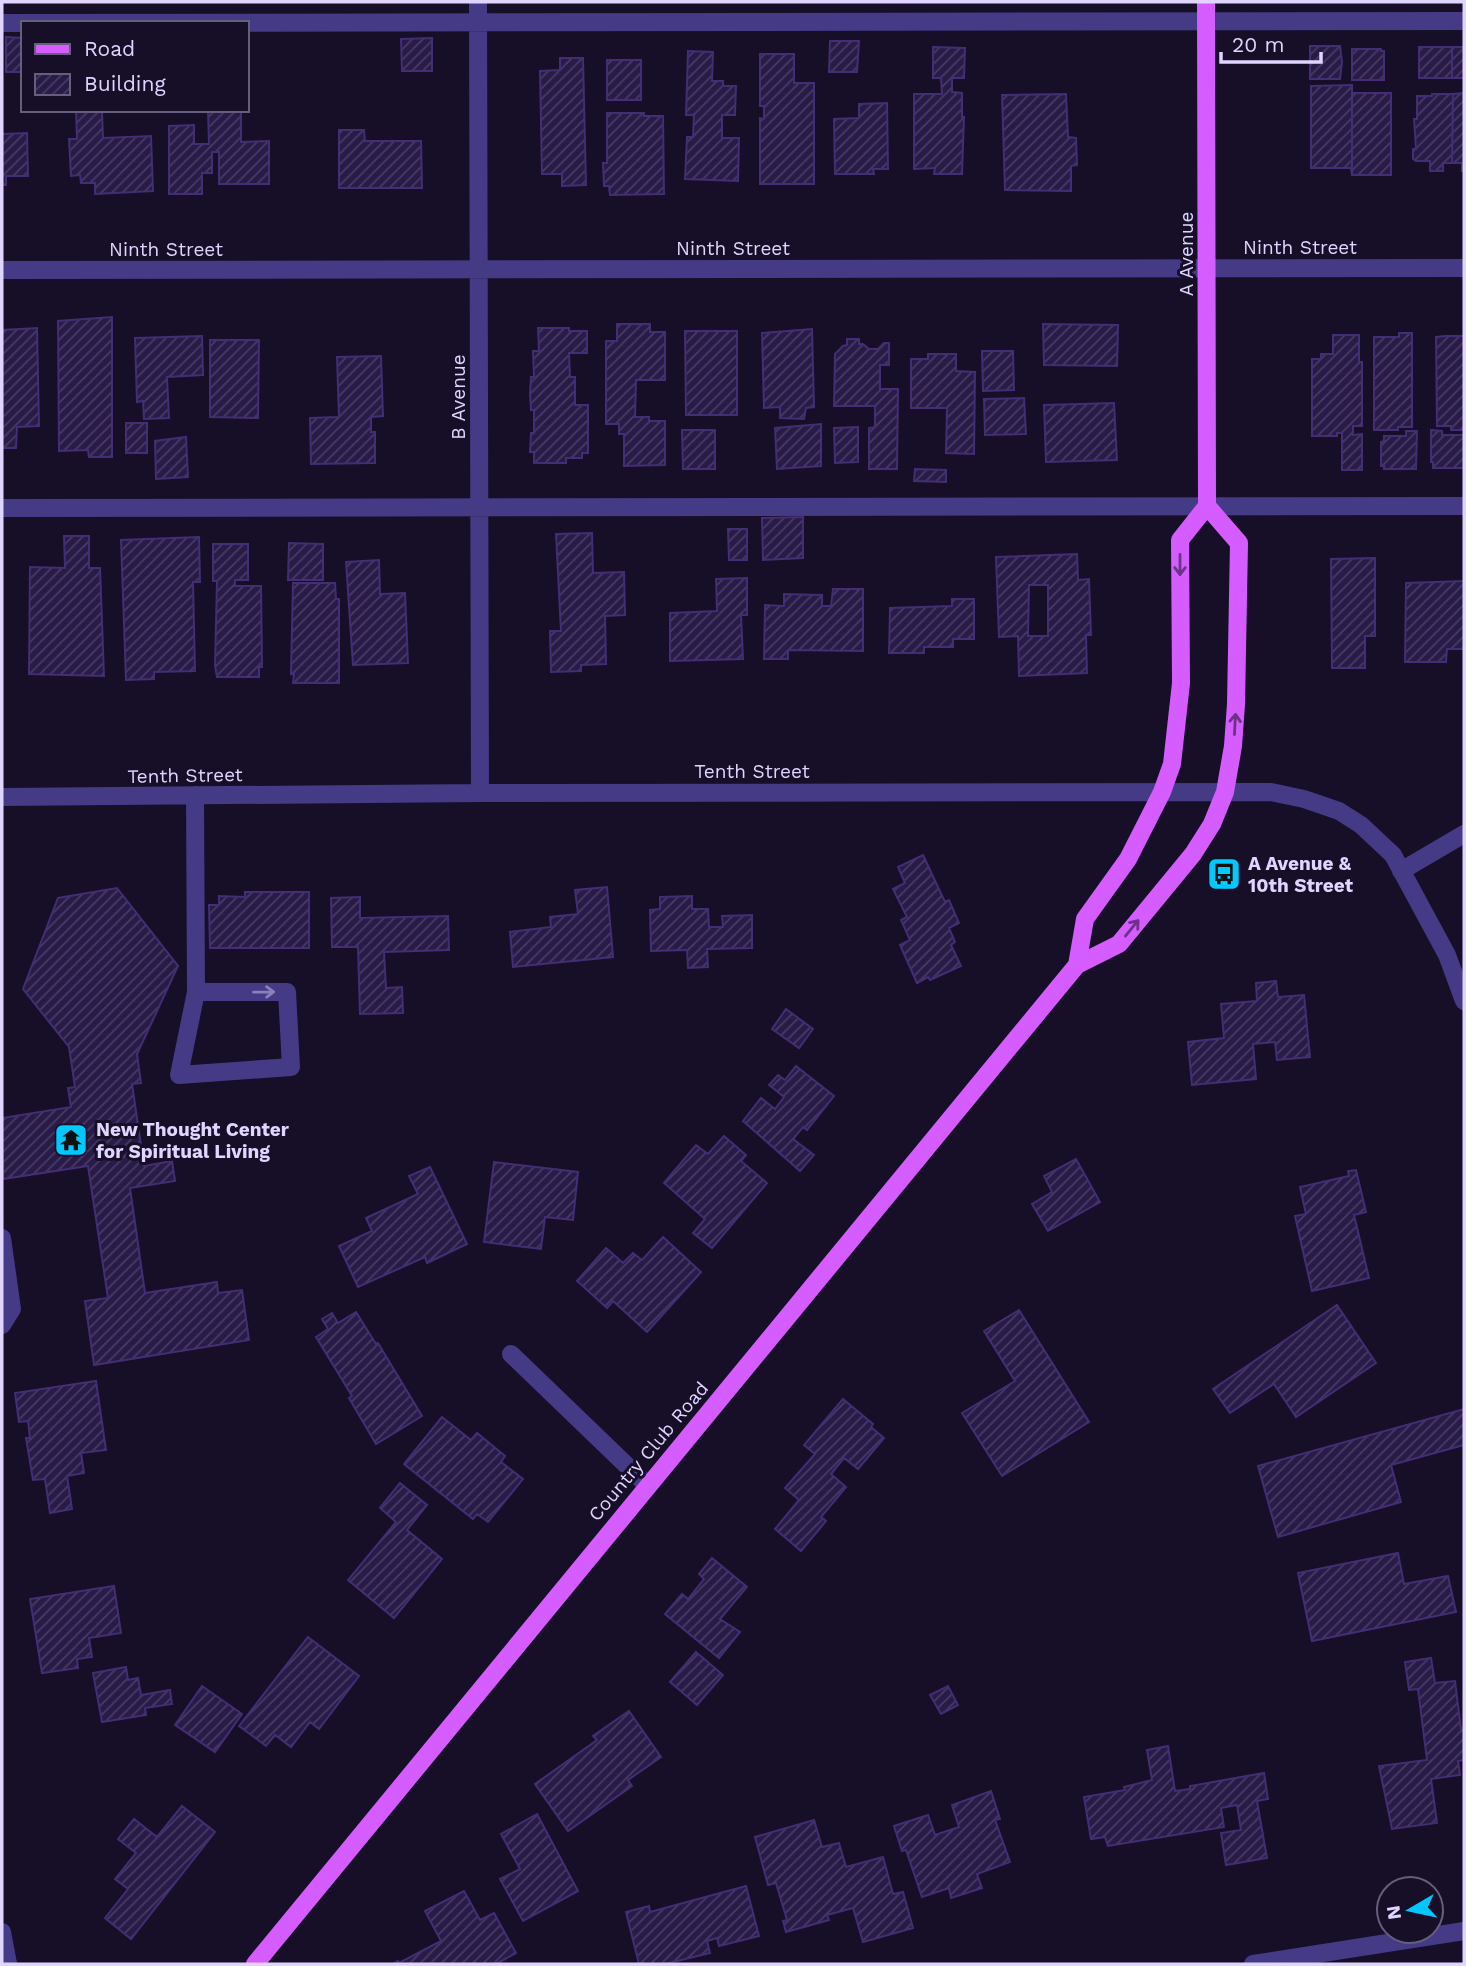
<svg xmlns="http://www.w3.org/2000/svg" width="1466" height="1966" font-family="'Work Sans',sans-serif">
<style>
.building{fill:url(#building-hatch);stroke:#432d74;stroke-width:2;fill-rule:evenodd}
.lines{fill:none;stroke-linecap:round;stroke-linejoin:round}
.minor{stroke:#453a86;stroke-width:18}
.major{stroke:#d55cff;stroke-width:18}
.oneway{stroke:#6c3288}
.oneway2{stroke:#8a80bc}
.labels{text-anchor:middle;stroke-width:6;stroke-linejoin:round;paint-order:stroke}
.street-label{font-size:19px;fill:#dfd5ff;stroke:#160f27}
.poi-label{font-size:19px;font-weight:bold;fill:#dfd5ff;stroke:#160f27;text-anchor:start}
</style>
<defs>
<pattern id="building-hatch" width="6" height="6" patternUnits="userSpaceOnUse" patternTransform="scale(1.75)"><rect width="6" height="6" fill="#291b48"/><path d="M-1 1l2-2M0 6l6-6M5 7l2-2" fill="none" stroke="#483b63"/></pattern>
</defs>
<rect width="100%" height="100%" fill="#160f27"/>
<path class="building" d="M6,37L23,38V72H6Z
M432,38V71H402L401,39Z
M830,41H859L857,72H829Z
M1310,46H1340L1342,62L1340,79H1310Z
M933,47L965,48L964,78H952V92L962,93V117H964L962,174H934L935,168L914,169V94H942L941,78H933Z
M1419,47H1452V78H1419Z
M1452,47H1464V78H1452Z
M1352,49H1381V51H1384V80H1352Z
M688,51L713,52L712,81H723V86H736L735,115H722V138H739L738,181L685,179L687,137H693L694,115H686Z
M760,54H794V83H814V184H760V118L764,119V106H760Z
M560,58H583L586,185L562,186V174H542L540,71L560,70Z
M607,60H641V100H607Z
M1352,85V175L1351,168H1311V86Z
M1352,93H1391V175H1352Z
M1464,93V171H1462V163H1452L1453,94Z
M1066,94L1068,137L1076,138L1077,165L1071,166V191L1005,190L1002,95Z
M1432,94H1453L1452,163H1443V171H1430V161H1416L1413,159V149H1416L1414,119H1417V96H1432Z
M887,103L888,169H873L874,174H835L834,119L859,118V104Z
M76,110L102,112L103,138L151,136L153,191L95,194V183H81L80,175L71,176L69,139H77Z
M208,110H241V142L269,141V184H219V152H212V173H202V194H169V126L194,125V144H209Z
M607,113H644V116H663L664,194L610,195L609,186H604L603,163H607Z
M339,130H364L365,141H421L422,188H339Z
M2,131L3,134L27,133L28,176H6V185H2Z
M112,317V457H89L88,450L59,451L58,321Z
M617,324H650V332H665V380H636L635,417H649V421H665V465L624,466V434H619V424H606V341H617Z
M1043,324L1118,325L1117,366L1044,365Z
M37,328L39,426L17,427L16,448H2V330Z
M538,328H569V331H587V353H569L570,377H575V405H588V453H582V458H566V463H534V452H530L531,433H534V410H531L530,394L531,377H534L533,351H539Z
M812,329L814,407L806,408L804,419L780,418V407L764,408L762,333Z
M685,331H737V415H686Z
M1399,333H1412V427H1398V430H1374V337H1399Z
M1333,335H1359V362H1362V426H1353V435L1362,434V470H1342V433H1337V436H1312V359H1321V354H1333Z
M202,336L203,375L167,377L169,418L144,419L143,401L137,402L135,338Z
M1445,336H1464V430H1451V426H1437L1436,337Z
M847,339H859V344H863L869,349H878L884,343H889V365H880V389H898L897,469H869V428L875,427V406H834L835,354L843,346L847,345Z
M210,340H259L258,418L210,417Z
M982,351H1013L1014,390L983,391Z
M928,354H956V371L975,372L974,454L946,453L947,408H911V359H928Z
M381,356L383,416L371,417V432H375V463L311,464L310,418L339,417L337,357Z
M1024,398L1026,434L985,435L984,399Z
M1114,403L1117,460L1046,462L1044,405Z
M126,423H147V453H126Z
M821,424V466L777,469L775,428Z
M858,427V462L835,463L834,428Z
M682,430H715V469H683Z
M1431,430L1442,431V435H1464V468H1433V462H1431Z
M1406,431H1417L1416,469H1384V466H1381V442L1384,441V436H1406Z
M186,437L188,477L156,479L155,441Z
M915,469L946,470V482L914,481Z
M803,517V558L763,560L762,518Z
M728,529H747V560H729Z
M592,533L593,573L624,572L625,615L605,616L606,664L581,665V671L551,672L550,631H561L556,534Z
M64,536H89V568H100L104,676L29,674L30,567L65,568Z
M199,537L200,582H193L195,671L154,672V679L126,680L121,540Z
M289,543L323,544V580H288Z
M213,544H248V580H235V586H261L262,667H259V677H217L215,666L217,581H213Z
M1077,554L1078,580L1089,579L1091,635H1086L1087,673L1019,676L1018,636L999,637L996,557ZM1029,585H1048V636H1028Z
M1375,558V636H1365V668H1332L1331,559Z
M379,560L380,594L405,593L408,663L353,665L346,562Z
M747,578V615H741L743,659L670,661V613L717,611L716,579Z
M1464,581V649H1447L1446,662H1405L1406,583Z
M293,583H335L336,599H339V683H293L294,673L291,674Z
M833,589H863V651L788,650V659H764L765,605L784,606V594L822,595V606H831Z
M952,599H974V639H953V647H924V653H889L890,608L952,606Z
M923,855L945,902L949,900L959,923L949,928L955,942L951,945L961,966L930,980L928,977L917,983L900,945L910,940L901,920L907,917L893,889L905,883L898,867Z
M607,887L613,957L513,967L510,932L551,927L550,917L578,914L575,890Z
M117,888L178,966L137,1054L141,1083L132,1084L144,1166L172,1161L175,1181L130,1188L145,1293L217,1282L218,1293L242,1290L249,1340L94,1365L85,1301L108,1298L88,1166L3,1179L2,1118L71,1107L68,1088L75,1087L69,1047L23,989L58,898Z
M245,892H309V948H210L209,905H219V896L245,897Z
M692,896V909H708L709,927H723L722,916L752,915V948L707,949L708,967L688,968L687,950L651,951L650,910L660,909V897Z
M360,897V918L448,916L449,950L384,952L386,988L402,987L403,1013L360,1014L358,947H332L331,898Z
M1276,981L1278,997L1304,995L1310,1057L1277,1060L1275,1042L1253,1044L1256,1079L1192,1085L1188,1042L1224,1038L1221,1004L1257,1001L1256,983Z
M786,1009L813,1029L799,1048L772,1029Z
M796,1066L834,1096L807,1130L803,1127L793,1139L814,1155L800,1171L743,1121L761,1098L775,1109L784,1097L769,1085L778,1075L785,1080Z
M724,1136L746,1155L741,1161L767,1183L712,1248L693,1233L705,1219L664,1183L696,1145L708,1154Z
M1076,1159L1100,1202L1048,1231L1032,1204L1052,1192L1044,1176Z
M494,1162L578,1172L573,1220L545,1217L541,1249L484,1242Z
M430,1167L467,1244L427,1263L425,1257L358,1287L339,1246L372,1231L366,1218L418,1194L409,1176Z
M1356,1170L1366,1212L1354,1215L1369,1278L1312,1291L1295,1216L1306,1214L1300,1187L1349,1176L1348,1171Z
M663,1237L701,1272L647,1332L613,1301L607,1308L577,1281L606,1248L623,1263L633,1253L642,1260Z
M1337,1305L1376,1363L1296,1417L1274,1384L1230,1413L1213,1389Z
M1019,1310L1089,1422L1002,1476L962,1413L1015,1381L984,1331Z
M356,1312L376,1344L378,1343L422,1416L376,1444L349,1398L352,1396L316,1337L328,1329L322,1319L332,1313L338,1323Z
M96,1381L106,1450L81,1453L84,1473L67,1476L72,1509L50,1513L45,1479L33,1480L26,1438H30L28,1421L19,1422L15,1393Z
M843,1399L873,1424L871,1427L884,1438L858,1469L844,1458L831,1474L846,1487L821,1517L826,1521L801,1551L775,1529L799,1500L785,1488L815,1454L804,1445Z
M1464,1409V1445L1391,1465L1401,1502L1278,1537L1258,1466Z
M442,1417L471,1440L477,1433L505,1456L501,1462L523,1479L488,1522L477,1514L473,1519L404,1464Z
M400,1483L427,1505L407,1530L442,1559L394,1618L348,1580L396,1522L380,1508Z
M1398,1553L1404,1584L1448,1576L1456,1612L1312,1641L1298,1573Z
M712,1558L747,1587L720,1619L740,1632L719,1658L665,1614L682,1594L688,1599L704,1579L699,1574Z
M114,1586L121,1633L89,1638L92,1657L77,1659L78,1668L42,1673L30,1599Z
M308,1637L359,1676L319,1729L310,1722L291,1747L275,1735L266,1746L239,1726Z
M696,1652L723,1675L697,1705L670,1682Z
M1431,1658L1435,1683L1455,1681L1461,1729L1464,1731V1760L1458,1761L1460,1775L1431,1779L1437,1823L1392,1829L1379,1766L1427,1760L1418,1689L1409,1690L1405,1662Z
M126,1667L128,1680L138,1678L141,1695L170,1690L172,1704L145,1708L146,1715L102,1722L93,1673Z
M202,1686L242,1714L215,1752L175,1725Z
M948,1686L958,1705L941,1714L930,1695Z
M629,1711L661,1757L628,1780L632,1786L568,1831L535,1784L597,1740L593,1736Z
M1168,1746L1175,1791L1190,1789V1786L1264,1773L1268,1799L1257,1801L1267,1858L1226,1865L1221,1833L1241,1830L1237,1805L1221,1808L1224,1827L1108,1846L1105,1837L1091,1839L1084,1797L1125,1790L1124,1787L1152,1780L1147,1750Z
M991,1791L1000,1819L995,1820L1010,1862L977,1874L982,1888L951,1898L949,1888L922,1897L906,1850L902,1851L894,1826L928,1815L935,1835L959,1827L952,1805Z
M182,1806L215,1832L131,1939L105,1918L128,1889L115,1879L136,1853L118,1839L134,1819L157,1837Z
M537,1814L578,1891L523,1921L500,1879L520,1869L501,1834Z
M814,1820L822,1847L839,1843L846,1867L883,1857L893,1894L903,1892L913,1928L863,1942L853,1908L827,1915L829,1920L786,1932L783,1921L787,1920L776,1883L768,1885L755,1837Z
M746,1886L759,1936L719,1946L717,1938L707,1941L710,1953L665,1964H639L626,1912L649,1906L650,1912Z
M464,1891L480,1920L494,1913L516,1953L496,1964H393L398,1961L399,1963L441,1941L425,1911Z"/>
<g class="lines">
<path class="minor" d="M478,2L480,793
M2,23L1464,21
M2,270L1464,268
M2,508L1464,506
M195,795L196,992L179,1075L291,1067L287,992H196
M2,797L480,793L1271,792L1304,799L1339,811L1361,825L1393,855L1447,955L1464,1001
M1401,871L1464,834
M2,1238L12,1309L2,1325
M511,1354L647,1485
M2,1932L8,1964
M1253,1964L1464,1931"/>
<path class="major" d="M1077,965L1085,919L1128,859L1162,792L1172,764L1181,683L1180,540L1207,506L1206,2
M255,1964L1077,965L1119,944L1193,854L1212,824L1225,792L1233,746L1236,704L1239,543L1207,506"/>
</g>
<defs><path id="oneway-shaft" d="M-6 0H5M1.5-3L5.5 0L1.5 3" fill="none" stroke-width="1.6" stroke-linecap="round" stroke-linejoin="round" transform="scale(1.75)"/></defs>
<g class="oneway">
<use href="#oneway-shaft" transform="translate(1180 565) rotate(90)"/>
<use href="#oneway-shaft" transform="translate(1235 724) rotate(-87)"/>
<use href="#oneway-shaft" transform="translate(1132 928) rotate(-51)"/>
</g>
<use class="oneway2" href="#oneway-shaft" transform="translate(264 992) rotate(-1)"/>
<defs>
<symbol id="bus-square" viewBox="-11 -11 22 22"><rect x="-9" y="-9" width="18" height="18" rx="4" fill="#01c9ff" stroke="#160f27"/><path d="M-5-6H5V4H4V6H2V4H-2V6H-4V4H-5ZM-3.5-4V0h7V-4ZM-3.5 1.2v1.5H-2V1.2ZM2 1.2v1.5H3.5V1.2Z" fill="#111"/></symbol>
<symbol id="temple-square" viewBox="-11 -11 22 22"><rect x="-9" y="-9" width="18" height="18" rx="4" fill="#01c9ff" stroke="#160f27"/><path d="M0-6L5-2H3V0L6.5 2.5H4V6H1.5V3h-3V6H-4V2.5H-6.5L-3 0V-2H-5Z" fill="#111"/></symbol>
</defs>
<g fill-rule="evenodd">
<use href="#bus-square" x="1205" y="855" width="38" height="38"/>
<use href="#temple-square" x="52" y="1121" width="38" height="38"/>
</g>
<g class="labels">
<g class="street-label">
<text x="1300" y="254">Ninth Street</text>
<text x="733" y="255">Ninth Street</text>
<text x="166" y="256">Ninth Street</text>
<text transform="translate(1186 254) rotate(-90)" y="7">A Avenue</text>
<text transform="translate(458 397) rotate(-90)" y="7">B Avenue</text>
<text x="752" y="778">Tenth Street</text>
<text transform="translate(185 775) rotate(-1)" y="7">Tenth Street</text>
<text transform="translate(648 1451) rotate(-50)" y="7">Country Club Road</text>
</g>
<g class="poi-label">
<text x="1248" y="870">A Avenue &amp;<tspan x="1248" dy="22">10th Street</tspan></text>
<text x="96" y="1136">New Thought Center<tspan x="96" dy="22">for Spiritual Living</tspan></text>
</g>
</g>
<rect width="1466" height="1966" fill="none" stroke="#dfd5ff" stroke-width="7"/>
<rect x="21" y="21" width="228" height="91" fill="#160f27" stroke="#665e7d" stroke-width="2"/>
<rect x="35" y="44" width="35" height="10" fill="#d55cff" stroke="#665e7d" stroke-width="2"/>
<text x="84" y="56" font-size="21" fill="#dfd5ff">Road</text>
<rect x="35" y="74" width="35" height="21" fill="url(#building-hatch)" stroke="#665e7d" stroke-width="2"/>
<text x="84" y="91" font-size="21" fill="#dfd5ff">Building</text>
<g transform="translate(1410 1910) rotate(261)"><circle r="33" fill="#160f27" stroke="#665e7d" stroke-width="2"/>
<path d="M0-5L12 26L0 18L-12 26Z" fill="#01c9ff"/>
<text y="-10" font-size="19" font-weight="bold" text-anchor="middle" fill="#dfd5ff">N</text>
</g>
<path d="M1221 52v10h100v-10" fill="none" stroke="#dfd5ff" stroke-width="3.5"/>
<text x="1232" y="52" font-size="21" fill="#dfd5ff" stroke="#160f27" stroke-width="5" paint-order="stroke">20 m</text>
</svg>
